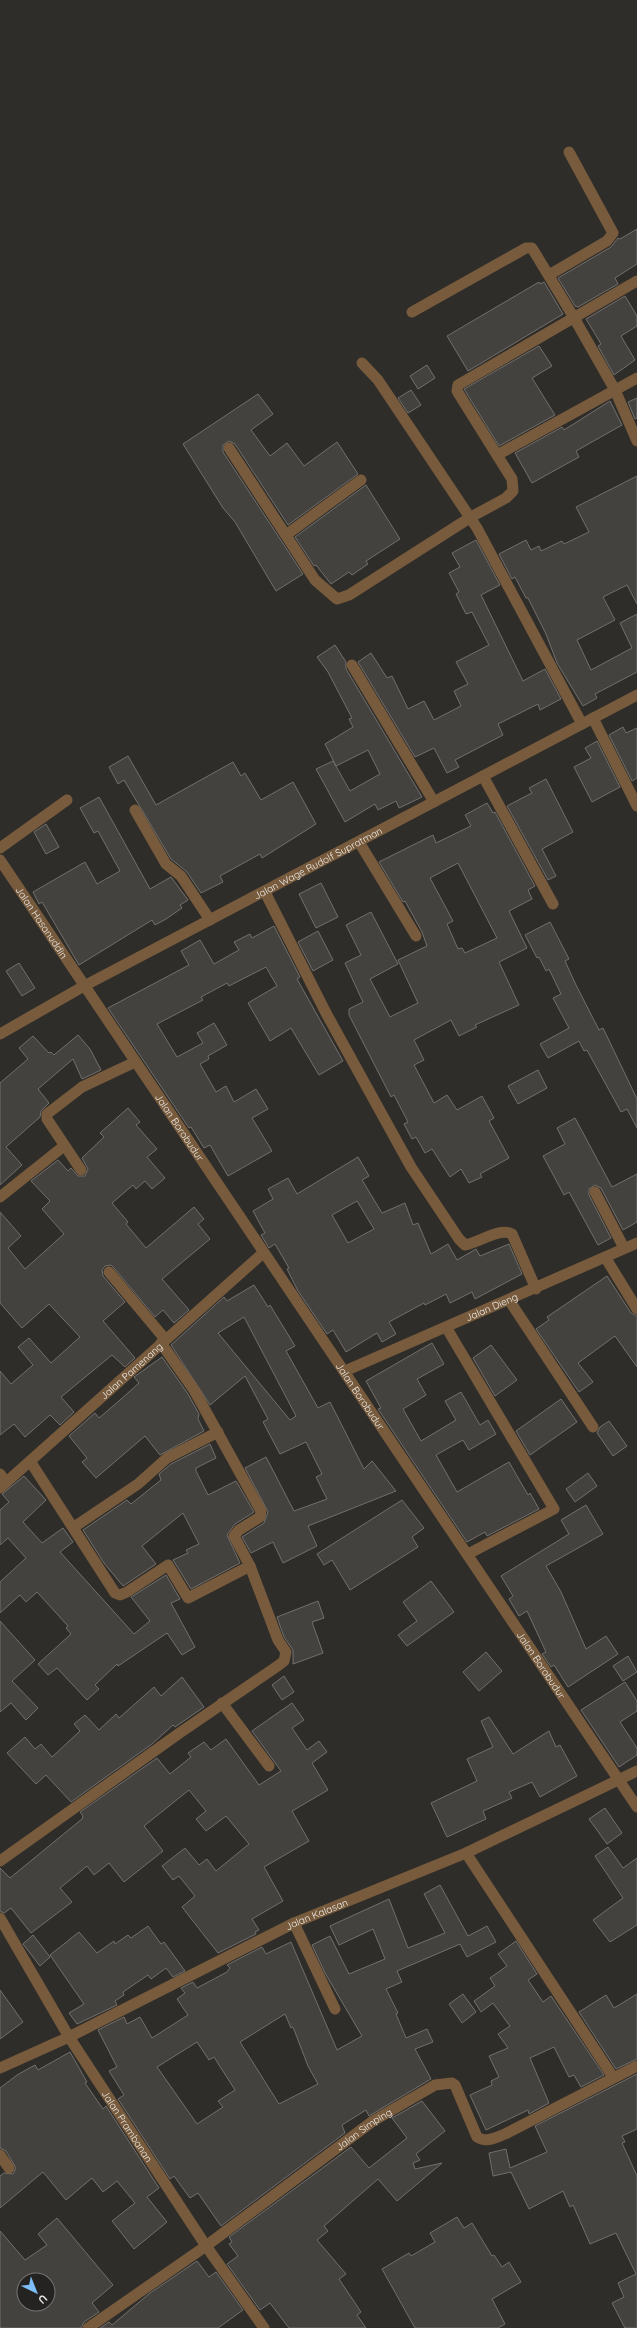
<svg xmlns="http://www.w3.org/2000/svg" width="637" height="2328" font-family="Quicksand,sans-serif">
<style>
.building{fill:#44423f;stroke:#726f6c;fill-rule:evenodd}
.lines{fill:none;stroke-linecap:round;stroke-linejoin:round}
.minor{stroke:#775b3c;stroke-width:11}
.tertiary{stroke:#775b3c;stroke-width:11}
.labels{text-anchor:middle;stroke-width:3;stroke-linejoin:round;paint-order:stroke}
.street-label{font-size:10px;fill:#eceae8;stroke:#252321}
</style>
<rect width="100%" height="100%" fill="#2f2d2a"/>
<path class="building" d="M637,229V264L615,278L618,284L578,307L575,306L558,278L611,247L618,238L620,239Z
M539,282L540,284L544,282L563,314L468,371L447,336Z
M625,296L637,316V326L621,336L635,360L614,375L598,346L601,344L586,319Z
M539,346L552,366L532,378L555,415L499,446L464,389Z
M427,365L435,378L418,389L410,376Z
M411,390L421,405L408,413L398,398Z
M258,394L273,414L251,430L270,456L287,443L304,466L337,442L358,474L288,525L235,444L229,441L223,445V452L303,574L276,591L235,522L223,508L183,444Z
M637,398V418L635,419L628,402Z
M610,401L622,425L576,451L579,457L532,483L515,453L562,427L564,430Z
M637,476V604L627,585L603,597L615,620L577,640L591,670L632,648L620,623L637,614V672L595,694L597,698L583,706L557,663L546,634L528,598H526L515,577L512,579L499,554L526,540L531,550L539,546L541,551L562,541L564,544L589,532L576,507Z
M366,485L400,539L366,561L368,564L352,575L349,572L331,584L316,565L314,566L295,537Z
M476,540L500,585L481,595L523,681L545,669L561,699L540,710L538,704L498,724L503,735L455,760L459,767L447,773L434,748L415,757L358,662L371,653L387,678L392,676L408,709L424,701L434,720L461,706L454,691L468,684L456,662L489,645L472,612L466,614L456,594L459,592L449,573L460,567L452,553Z
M335,645L346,662V669L422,797L399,808L396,801L378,810L375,804L345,822L316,769L333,761L350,791L380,774L368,750L336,766L325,744L353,727L349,719L352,718L328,672L317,657Z
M623,727L626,733L637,728V778L632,781L609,735Z
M597,741L620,787L592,802L574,767L591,758L585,748Z
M128,756L156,805L233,762L241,776L245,773L261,800L293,782L316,824L262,858L260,854L220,876L223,882L201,893L187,872L171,859L124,780L118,784L109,767Z
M546,779L573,832L542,849L556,876L548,880L507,806L532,793L529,788Z
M99,797L150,889L171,877L188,900L180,905L182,908L166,919L155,925L152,920L79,965L42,902L39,904L33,892L85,862L97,884L120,871L98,831L94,833L80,808Z
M487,803L493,813L495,812L535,886L528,890L532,899L509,911L527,948L499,962L519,1005L475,1025L477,1027L459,1036L451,1020L414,1040L424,1060L414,1065L434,1103L447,1095L457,1110L482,1096L494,1118L489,1121L509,1158L480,1174L482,1177L469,1183L461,1169L450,1177L432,1149L425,1153L416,1137L412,1139L404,1124L408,1122L394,1095L391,1097L349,1015V1009L363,1002L345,963L361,955L346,925L371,912L398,964L370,979L390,1017L418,1003L398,960L427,946L422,932L405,901L403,902L379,862L433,835L436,843L471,826L465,815ZM458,863L497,938L465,953L462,948L458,949L447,924L453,921L430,878Z
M46,824L59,847L46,854L34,832Z
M321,883L338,917L316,928L299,894Z
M550,922L569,959L565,961L575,983L599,1030L603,1028L637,1099V1128L627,1109L621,1112L587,1050L584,1051L579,1041L548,1058L540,1044L569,1028L553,998L561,994L549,969L546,971L539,957L537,958L525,935Z
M274,926L300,977L297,979L343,1061L319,1075L291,1028L270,1041L248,1003L277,986L266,967L229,986L227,983L201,997L203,1000L157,1024L177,1057L203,1043L197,1033L214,1023L227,1045L208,1056L209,1059L200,1064L216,1092L226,1086L234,1102L256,1089L268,1109L252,1118L272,1151L228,1176L210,1145L204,1148L191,1127L189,1128L108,1008L189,965L181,951L200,940L214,964L239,950L234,942L250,934L252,938Z
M318,931L333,960L313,971L298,942Z
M19,963L35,988L22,996L6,971Z
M78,1035L90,1049L101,1070L82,1079L73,1059L38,1089L49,1103L41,1111L40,1117L6,1147L22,1165L0,1185V1083L28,1059L19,1048L33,1036L49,1053L51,1052L54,1055Z
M538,1070L547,1088L518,1104L508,1086Z
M128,1108L140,1122L136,1125L157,1149L147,1157L165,1178L152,1189L145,1181L136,1189L133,1185L112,1203L128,1222L126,1224L146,1248L194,1207L204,1219L198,1224L210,1239L162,1279L189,1310L174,1323L163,1310L155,1317L114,1268L111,1265L105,1266L102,1270L103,1276L125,1302L103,1321L135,1358L125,1367L112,1355L61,1397L74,1412L60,1425L50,1415L25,1437L14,1424L0,1435V1371L11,1384L33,1365L18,1347L29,1338L51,1363L80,1337L49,1304L22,1328L0,1303V1212L21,1236L8,1248L25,1269L64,1234L42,1209L50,1201L31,1181L58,1160L68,1171L71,1168L78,1176H85L88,1169L82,1158L104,1137L100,1133Z
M575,1118L612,1187L637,1174V1222L623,1230L601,1188L595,1185L589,1189V1195L611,1238L598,1245L569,1192L564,1195L543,1156L565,1144L557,1128Z
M358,1157L369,1176L362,1180L382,1213L405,1203L413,1225L418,1223L431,1254L448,1244L457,1260L476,1249L480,1256L509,1244L522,1274L475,1299L472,1292L450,1303L446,1294L425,1305L424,1303L389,1322L396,1334L382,1342L377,1333L346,1352L333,1330L327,1334L298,1291L287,1269L289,1268L275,1244L269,1248L261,1235L265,1233L253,1211L273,1199L268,1189L288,1178L297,1194ZM357,1201L374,1229L348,1243L332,1215Z
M607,1276L631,1313L637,1316V1367L615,1336L578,1363L593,1382L579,1392L536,1329L549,1320L547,1317Z
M254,1285L268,1307L270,1305L295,1346L286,1351L318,1408L330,1402L364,1469L372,1461L396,1491L308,1526L317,1546L283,1563L273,1542L251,1553L242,1537L264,1523L268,1512L245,1468L266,1457L294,1511L327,1499L316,1477L322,1474L306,1442L280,1454L263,1422L268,1419L245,1376L210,1405L171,1345L224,1297L227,1301ZM244,1317L296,1416L290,1420L218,1333Z
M432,1343L444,1364L417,1379L426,1395L403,1409L421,1441L456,1420L445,1401L461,1392L480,1425L488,1420L496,1434L469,1450L463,1440L436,1455L457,1492L509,1462L528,1495L530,1493L539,1509L487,1536L485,1532L467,1542L380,1412L378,1409L381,1408L366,1381Z
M491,1345L517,1380L495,1396L473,1358Z
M162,1357L188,1394L199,1414L198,1419L204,1431L160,1455L145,1436L96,1478L82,1462L87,1458L69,1436L95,1413L99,1418L120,1400L139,1383L134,1377Z
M561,1399L577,1422L530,1455L516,1431Z
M609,1421L627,1446L613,1456L597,1433L600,1427Z
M210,1444L216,1458L196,1468V1471L208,1495L236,1481L254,1512L235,1524L227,1535L240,1563L191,1589L173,1560L188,1553L186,1550L199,1544L183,1513L142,1546L156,1564L123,1586L104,1563L83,1530L127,1500L131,1504L161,1480L159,1474L171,1464Z
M588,1473L597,1486L575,1502L566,1489Z
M24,1476L46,1500L23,1522L42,1543L63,1528L73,1542L60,1552L134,1634L150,1621L131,1597L166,1575L180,1599L171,1603L195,1647L182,1655L167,1633L118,1666L117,1664L95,1685L99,1689L87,1700L57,1668L48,1675L38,1664L71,1634L66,1628L68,1626L37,1592L26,1602L20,1595L0,1613V1582L26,1558L8,1538L0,1545V1510L9,1502L2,1494Z
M402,1500L424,1528L412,1537L418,1547L350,1590L332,1560L324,1565L317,1554Z
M586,1505L603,1534L546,1566L561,1592L586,1649L606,1636L618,1654L568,1687L554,1665L551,1667L542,1654L546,1652L527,1611L519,1616L509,1599L513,1596L501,1576L569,1534L561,1520Z
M431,1581L454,1612L407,1646L398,1635L417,1621L403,1602Z
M318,1601L324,1618L312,1622L323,1653L293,1664V1650L284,1637L277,1617Z
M0,1621L35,1660L12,1681L38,1708L26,1720L11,1703L0,1712Z
M486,1652L502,1671L479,1691L463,1672Z
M628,1656L637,1672L623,1681L613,1666Z
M284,1676L294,1692L282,1700L272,1685Z
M182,1677L204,1707L175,1727L173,1725L152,1744L71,1802L46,1775L36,1784L7,1753L25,1737L35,1749L41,1744L52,1757L80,1731L74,1724L85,1715L99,1730L116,1714L119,1718L154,1687L161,1696Z
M625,1682L637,1701V1711L620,1722L637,1748V1755L619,1767L581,1710Z
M292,1703L304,1720L292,1728L307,1750L319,1741L327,1752L312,1763L328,1790L292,1811L309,1841L264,1867L283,1901L252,1919L259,1930L255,1932L256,1934L218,1953L182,1907L195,1896L179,1876L173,1880L162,1866L185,1848L199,1865L207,1859L216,1871L249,1844L226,1816L206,1831L196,1819L206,1811L189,1790L144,1826L163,1851L124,1882L109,1863L94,1875L87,1866L60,1888L72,1902L31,1933L11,1908L4,1913L0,1911V1868L10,1878L82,1819L83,1816L80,1812L157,1758L170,1774L191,1757L188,1753L204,1742L211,1750L226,1739L259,1785L281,1771L252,1731Z
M489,1717L513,1754L549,1731L556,1747L560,1745L577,1776L540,1797L532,1782L509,1792L512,1798L483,1811L486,1819L447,1837L431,1803L477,1781L467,1759L493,1747L481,1721Z
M605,1808L622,1833L607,1844L589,1819Z
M608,1847L623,1868L637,1858V1925L610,1942L593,1920L623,1898L595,1856Z
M440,1885L468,1936L487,1926L496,1942L467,1957L460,1944L397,1971L402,1982L386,1989L398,2013L396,2014L406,2038L427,2029L433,2042L415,2049L431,2079L369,2116L366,2110L342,2125L345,2133L221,2226L198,2193L190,2198L174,2176L170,2179L118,2099L124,2095L109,2071L117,2067L98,2030L124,2017L127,2024L140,2017L152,2038L188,2015L177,1999L185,1993L181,1988L193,1982L197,1988L227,1972L230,1968L227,1965L262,1947L266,1954L291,1942L337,2050L362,2036L325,1973L312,1945L330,1936L349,1974L385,1959L373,1929L339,1945L330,1926L389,1899L408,1948L445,1933L424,1894ZM285,2014L291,2028L293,2027L308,2066L318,2084L279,2104L240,2042ZM197,2042L209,2060L214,2057L235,2090L218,2101L223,2107L197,2124L157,2067Z
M148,1926L161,1944L164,1942L185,1971L173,1977L166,1968L151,1979L148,1975L123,1992L124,1995L115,2001L117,2005L77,2024L69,2013L84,2004L50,1955L79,1932L97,1953L114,1941L115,1944L128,1935L131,1938Z
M33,1935L50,1957L40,1966L23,1944Z
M516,1941L537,1974L528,1980L543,2002L551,1996L604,2075L581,2087L574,2075L569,2077L554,2047L530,2058L549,2103L529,2114L528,2110L486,2130L470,2095L492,2085L491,2081L499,2077L489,2056L508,2048L498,2034L510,2026L493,2003L481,2012L474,2001L495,1986L490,1978L507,1966L498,1954Z
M0,1990L23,2022L0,2039Z
M463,1994L476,2012L462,2023L449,2004Z
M637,1994V2059L616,2069L579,2012L606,1995L614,2008Z
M70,2052L87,2082L85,2083L103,2109L106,2106L159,2188L147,2197L167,2222L134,2249L112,2221L135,2203L117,2181L103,2192L92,2178L66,2200L43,2172L0,2208V2176L4,2173L13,2174L16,2168L6,2151L0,2148V2088L17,2075L35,2065L38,2070Z
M637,2074V2129L622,2136L625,2142L622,2143L637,2176V2328H625L612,2303L624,2297L618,2283L636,2274L616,2233L590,2244L573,2205L570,2207L563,2191L529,2209L511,2172L493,2176L489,2153L506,2149L510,2168L547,2152L535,2126Z
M422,2101L445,2131L416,2154L420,2160L413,2163L415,2169L442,2163L397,2201L378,2179L324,2226L328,2231L317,2240L346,2274L339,2279L361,2312L357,2315L366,2328H289L270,2303L260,2310L227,2264L238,2256L229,2244L232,2242L229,2237L351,2147L369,2168L407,2138L392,2118Z
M457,2217L464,2228L472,2223L492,2256L494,2255L502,2267L509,2262L521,2282L492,2299L505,2324L498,2328H415L382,2269L409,2253L411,2256L435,2242L430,2233Z
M57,2218L113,2285L92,2303L99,2312L84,2322L81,2328H0V2231L25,2260L47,2245L38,2234ZM24,2280H48V2304H24Z
M197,2261L209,2277L216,2272L243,2310L218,2328H100L109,2322L112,2325L150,2293Z"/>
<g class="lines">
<g class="minor">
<path d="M549,275L607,241L613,233L569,152"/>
<path d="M412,312L526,248H532L573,316L615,390L637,441"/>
<path d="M362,363L378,380L477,528L582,724"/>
<path d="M229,448L315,580L337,599L349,595L471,517L506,498L513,491L512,479L497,455L637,378"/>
<path d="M497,455L457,391L458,385L637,281"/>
<path d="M286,535L361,480"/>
<path d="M352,665L434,802"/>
<path d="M593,718L637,806"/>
<path d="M483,776L553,904"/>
<path d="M135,810L166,864L181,876L210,920"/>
<path d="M359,842L416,936"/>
<path d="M0,848L67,800"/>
<path d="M265,892L326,1013L411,1167L459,1239L465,1245C479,1243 499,1227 512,1234L536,1289"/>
<path d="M81,1170L47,1119V1114L82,1087L135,1062"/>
<path d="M595,1192L624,1248"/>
<path d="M0,1197L64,1146"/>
<path d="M605,1257L637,1309"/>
<path d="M109,1272L165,1339"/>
<path d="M509,1300L593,1427"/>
<path d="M446,1327L554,1509L468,1554"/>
<path id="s1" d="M345,1371L637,1243"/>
<path d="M30,1461L115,1593L120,1595L127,1592L168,1565L188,1598L250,1566"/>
<path d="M0,1474L6,1482"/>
<path id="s2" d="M0,1488L263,1253"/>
<path d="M74,1527L138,1484L167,1458L218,1432"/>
<path d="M222,1703L269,1766"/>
<path d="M466,1853L613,2077"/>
<path d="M0,1861L181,1732L279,1665L284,1661L286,1652L278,1640L250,1566L234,1536L239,1530L260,1517L261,1511L194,1390L161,1343"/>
<path id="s3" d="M0,1918L69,2037L206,2246L264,2328"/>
<path d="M294,1923L335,2009"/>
<path id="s4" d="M0,2068L69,2037L294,1923L466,1853L637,1771"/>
<path d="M0,2155L9,2168"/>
<path id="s5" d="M88,2328L206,2246L373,2121L435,2085L452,2083L455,2085L477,2137C486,2143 495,2138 505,2134L637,2066"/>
</g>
<g class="tertiary">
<path id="s6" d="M0,860L637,1807"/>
<path id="s7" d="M0,1034L84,986L637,695"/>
</g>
</g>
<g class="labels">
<g class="street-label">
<text dy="4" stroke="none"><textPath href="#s7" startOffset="361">Jalan Wage Rudolf Supratman</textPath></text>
<text dy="4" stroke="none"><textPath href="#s6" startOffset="75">Jalan Hasanuddin</textPath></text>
<text dy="4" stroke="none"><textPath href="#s6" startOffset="322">Jalan Borobudur</textPath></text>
<text dy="4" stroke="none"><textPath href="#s1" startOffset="160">Jalan Dieng</textPath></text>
<text dy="4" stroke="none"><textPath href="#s2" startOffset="176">Jalan Pamenang</textPath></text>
<text dy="4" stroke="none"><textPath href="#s6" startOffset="646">Jalan Borobudur</textPath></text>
<text dy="4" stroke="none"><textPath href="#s6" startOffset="970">Jalan Borobudur</textPath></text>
<text dy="4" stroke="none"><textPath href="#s4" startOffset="352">Jalan Kalasan</textPath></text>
<text dy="4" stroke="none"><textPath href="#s3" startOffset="244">Jalan Prambanan</textPath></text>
<text dy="4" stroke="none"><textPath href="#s5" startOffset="340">Jalan Simping</textPath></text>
</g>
</g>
<g transform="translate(36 2292) rotate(137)"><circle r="19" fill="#252321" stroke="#757371"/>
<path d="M0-3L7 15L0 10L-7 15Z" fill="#7dbef9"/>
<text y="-6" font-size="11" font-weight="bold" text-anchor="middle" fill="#eceae8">U</text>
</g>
</svg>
